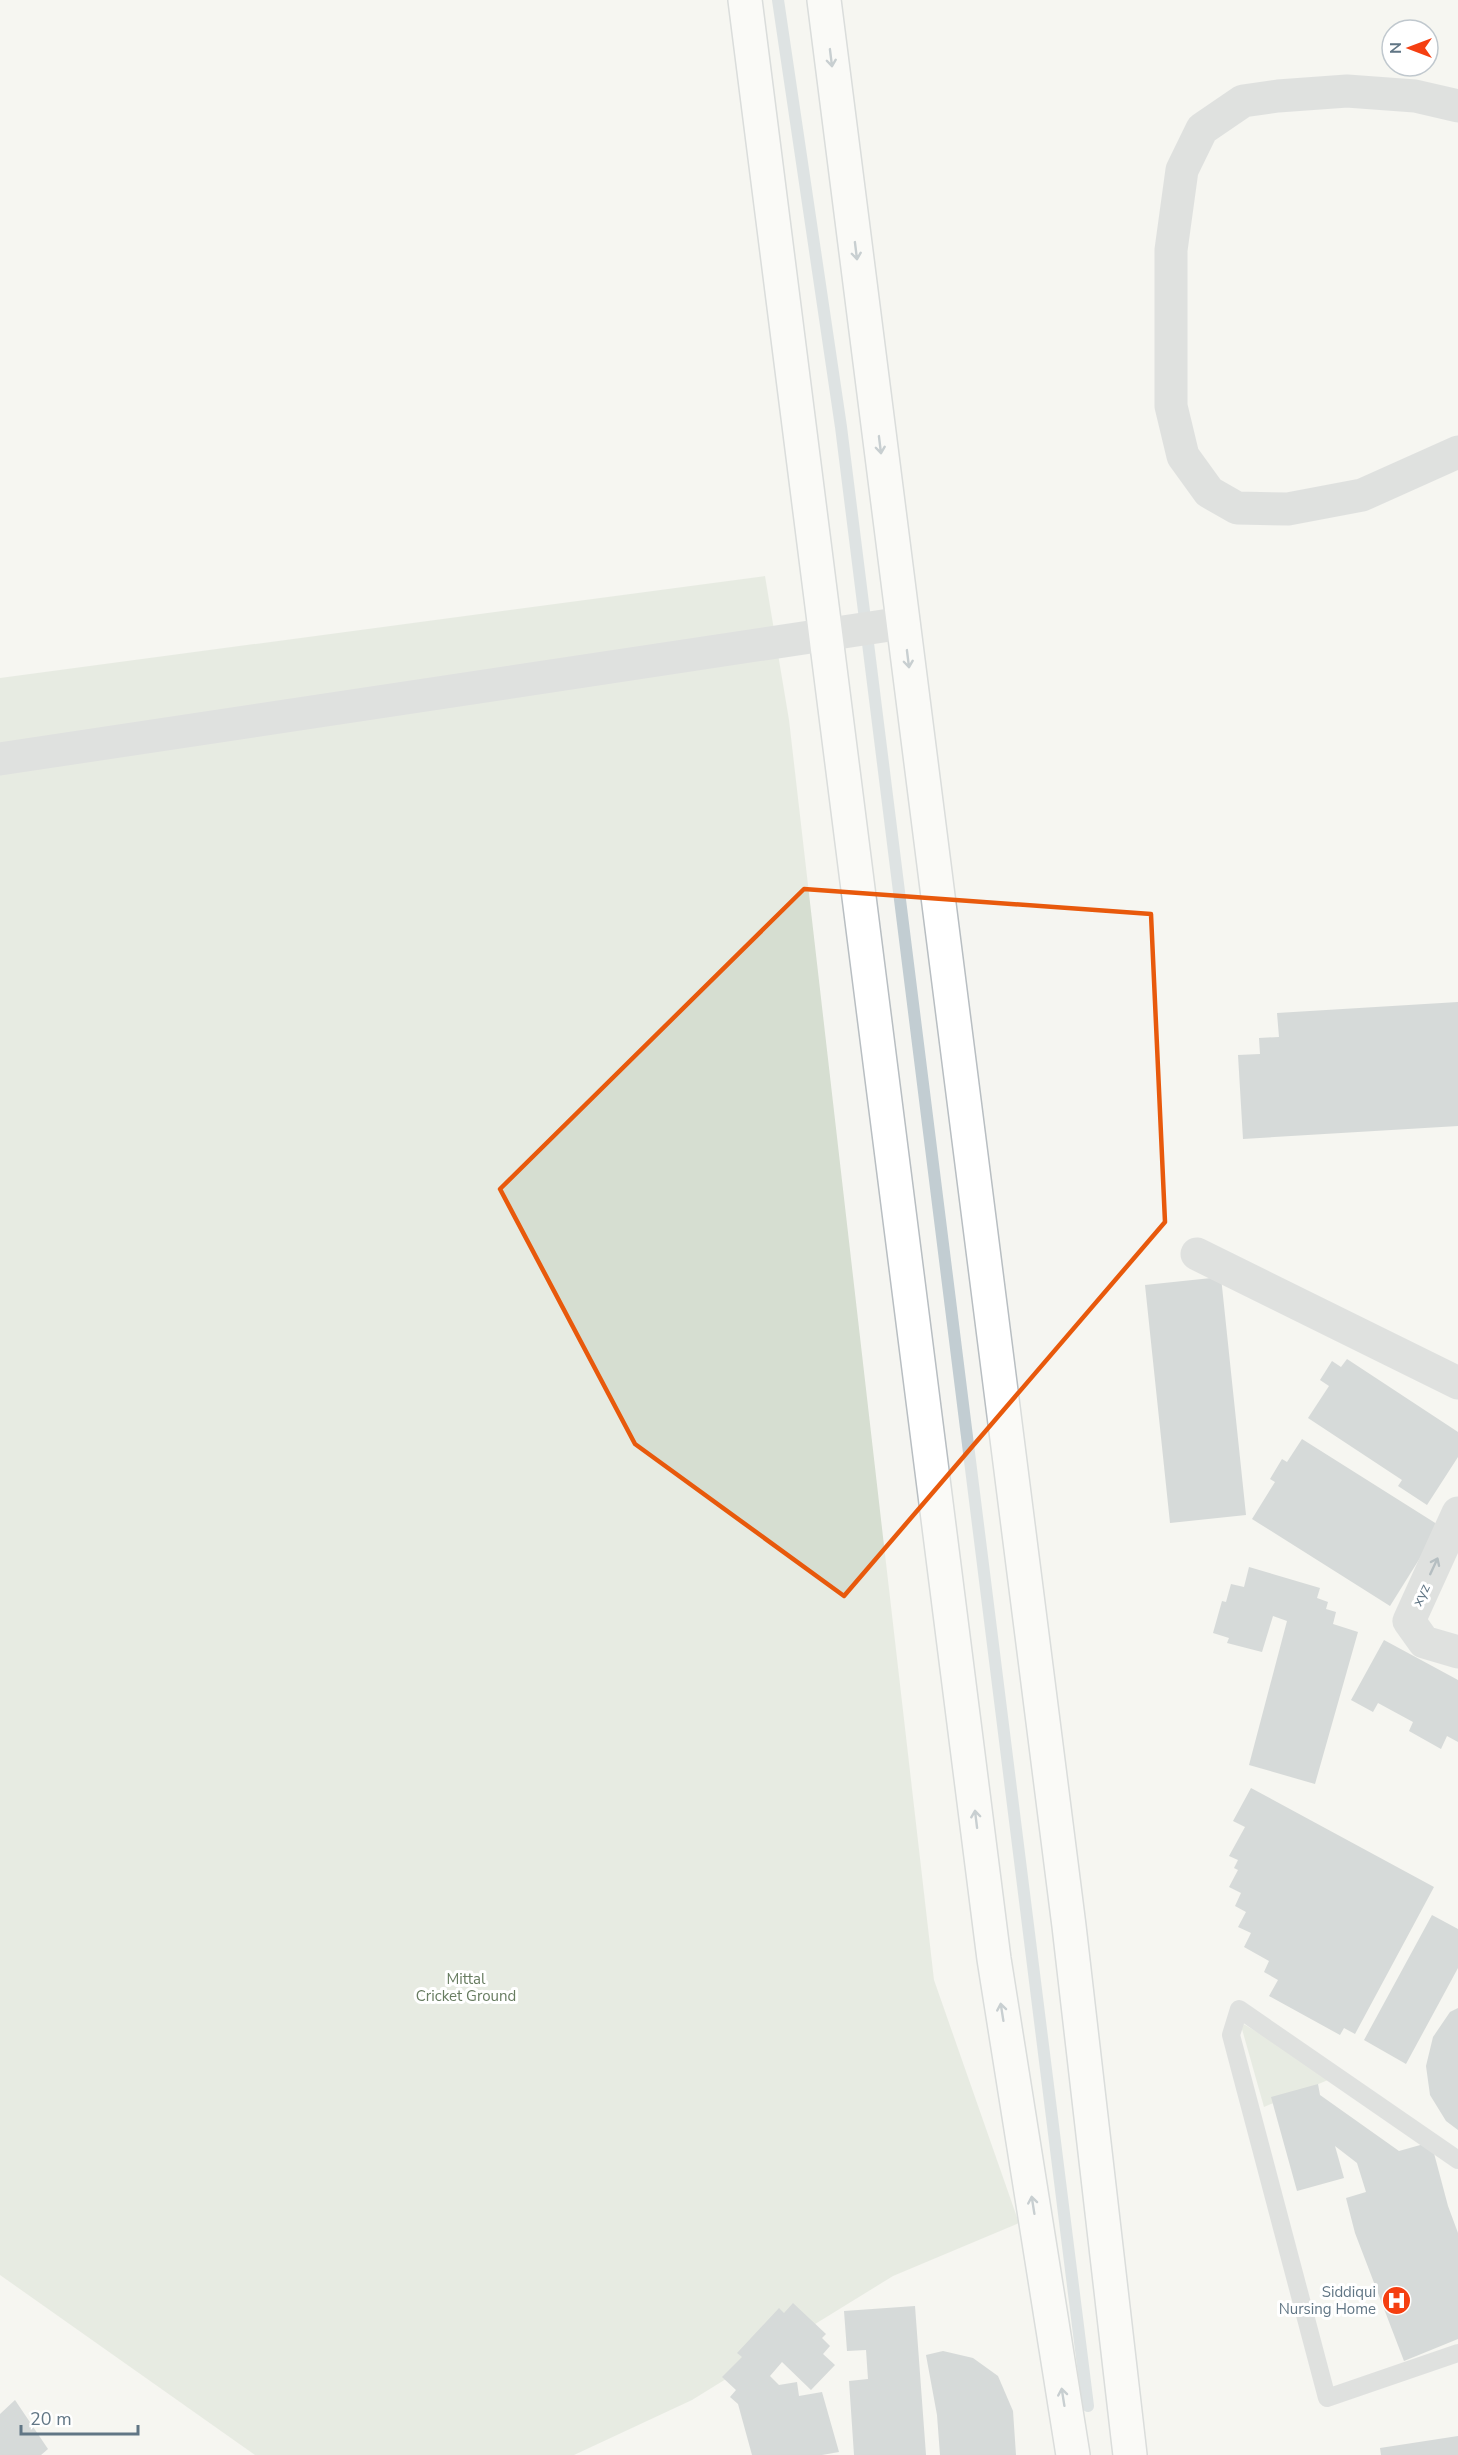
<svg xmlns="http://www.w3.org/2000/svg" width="1458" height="2455" font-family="'Nunito Sans',sans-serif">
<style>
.green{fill:#d6ded1}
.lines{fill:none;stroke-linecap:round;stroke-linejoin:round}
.stream{stroke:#c2cdd2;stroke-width:12}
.building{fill:#b0b8bc}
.secondary-casing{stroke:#b8bec2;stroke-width:36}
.lane{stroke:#c4c8cb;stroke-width:18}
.street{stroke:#c4c8cb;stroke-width:33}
.secondary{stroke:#fff;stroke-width:33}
.oneway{stroke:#909faa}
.oneway2{stroke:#667a88}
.marked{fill:none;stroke:#e8590c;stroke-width:4.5;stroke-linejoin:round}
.labels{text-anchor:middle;stroke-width:6;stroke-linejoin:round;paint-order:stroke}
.street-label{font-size:15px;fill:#617685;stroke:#fff}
.park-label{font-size:15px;fill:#677c60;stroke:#fff}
.poi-label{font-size:15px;fill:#617685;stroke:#fff;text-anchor:end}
</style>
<rect width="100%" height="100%" fill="#f5f5f1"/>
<path class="green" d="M765,576L789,720L934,1980L1019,2223L893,2276L692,2400L574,2455H255L0,2275V678Z
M1240,2022L1335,2077L1264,2107Z"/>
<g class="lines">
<path class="stream" d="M778,0L841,427L1088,2406"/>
</g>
<path class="building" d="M1458,1002V1126L1243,1139L1238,1055L1260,1054L1259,1038L1279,1037L1277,1013Z
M1221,1277L1246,1515L1170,1523L1145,1285Z
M1347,1359L1458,1432V1457L1427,1505L1398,1486L1402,1480L1308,1418L1329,1386L1320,1380L1332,1361L1341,1367Z
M1302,1439L1440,1526L1390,1606L1252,1519L1275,1482L1270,1479L1282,1459L1287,1462Z
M1249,1567L1320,1588L1317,1598L1328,1602L1326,1609L1336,1612L1333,1624L1358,1632L1315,1784L1249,1765L1287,1621L1273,1616L1262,1652L1227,1643L1229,1638L1213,1633L1222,1601L1226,1602L1231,1584L1244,1587Z
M1384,1640L1458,1680V1742L1447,1736L1441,1749L1409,1731L1413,1722L1378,1703L1373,1712L1351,1700Z
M1251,1788L1434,1887L1355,2034L1344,2028L1340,2035L1269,1996L1278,1980L1264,1972L1269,1961L1244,1947L1251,1933L1238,1927L1246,1912L1235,1906L1241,1893L1229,1887L1238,1870L1234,1868L1238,1860L1229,1856L1245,1827L1233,1821Z
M1432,1915L1458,1929V1968L1406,2064L1364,2040Z
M1458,2008V2130L1446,2121L1430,2095L1426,2066L1433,2037L1450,2012Z
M1318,2084L1320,2095L1399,2151L1431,2142L1448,2206L1458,2233V2339L1404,2361L1355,2233L1346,2198L1366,2192L1357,2163L1335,2146L1344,2178L1297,2191L1271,2097Z
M793,2303L826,2334L822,2338L830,2346L823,2354L835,2365L811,2390L782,2362L770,2376L779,2385L797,2382L799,2396L822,2392L839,2452L822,2455H752L738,2404L730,2397L736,2390L722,2377L742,2357L737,2353L779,2308L784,2313Z
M915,2306L926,2455H854L849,2381L868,2379L866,2350L847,2351L844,2311Z
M943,2351L973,2358L998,2376L1013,2411L1016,2455H940L937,2415L926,2355Z
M15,2400L48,2449L41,2455H0V2414Z
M1458,2436V2455H1381L1380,2448Z"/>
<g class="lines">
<defs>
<path id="secondary" d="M745,0L994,1959L1073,2455
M824,0L1069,1926L1130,2455"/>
</defs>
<use href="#secondary" class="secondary-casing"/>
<path class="lane" d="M1458,2160L1239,2009L1231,2035L1327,2398L1458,2353"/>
<path class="street" d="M1458,106L1415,96L1347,91L1278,96L1243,101L1202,129L1182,170L1171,250V406L1183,456L1209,492L1237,508L1288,509L1362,495L1458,452
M0,759L903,623
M1197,1254L1458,1383
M1458,1513L1409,1621L1424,1642L1458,1652"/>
<use href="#secondary" class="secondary"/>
</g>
<defs><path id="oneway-shaft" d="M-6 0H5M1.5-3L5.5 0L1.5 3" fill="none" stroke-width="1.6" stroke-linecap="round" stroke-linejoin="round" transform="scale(1.5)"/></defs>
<g class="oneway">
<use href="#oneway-shaft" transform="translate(831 58) rotate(83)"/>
<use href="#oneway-shaft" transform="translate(856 251) rotate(83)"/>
<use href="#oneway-shaft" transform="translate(880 445) rotate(83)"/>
<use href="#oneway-shaft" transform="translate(908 659) rotate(83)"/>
<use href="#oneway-shaft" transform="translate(976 1819) rotate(-97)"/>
<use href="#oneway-shaft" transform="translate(1002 2012) rotate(-99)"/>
<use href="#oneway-shaft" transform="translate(1033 2205) rotate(-99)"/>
<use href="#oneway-shaft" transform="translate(1063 2397) rotate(-99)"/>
</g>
<use class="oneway2" href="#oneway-shaft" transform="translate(1434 1566) rotate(-65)"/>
<path d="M0 0H1458V2455H0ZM804,889L1151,914L1165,1222L844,1596L635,1444L500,1189Z" fill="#f5f5f1" fill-opacity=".55" fill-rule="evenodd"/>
<path class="marked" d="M804,889L1151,914L1165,1222L844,1596L635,1444L500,1189Z"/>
<defs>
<symbol id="hospital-disc" viewBox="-11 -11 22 22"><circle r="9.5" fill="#f53f11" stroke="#fff"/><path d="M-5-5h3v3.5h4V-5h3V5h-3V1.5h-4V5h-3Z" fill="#fff"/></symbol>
</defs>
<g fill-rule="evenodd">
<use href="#hospital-disc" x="1380" y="2284" width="33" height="33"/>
</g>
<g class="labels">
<g class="street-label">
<text transform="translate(1421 1595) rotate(-65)" y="5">xyz</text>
</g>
<g class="park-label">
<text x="466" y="1984">Mittal<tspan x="466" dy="17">Cricket Ground</tspan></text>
</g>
<g class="poi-label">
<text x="1376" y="2297">Siddiqui<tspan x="1376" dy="17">Nursing Home</tspan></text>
</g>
</g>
<g transform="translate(1410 48) rotate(270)"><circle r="28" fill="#ffffff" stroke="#c0c8ce" stroke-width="1.5"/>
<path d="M0-4.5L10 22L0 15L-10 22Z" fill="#f53f11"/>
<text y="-9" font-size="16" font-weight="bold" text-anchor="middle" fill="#617685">N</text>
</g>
<path d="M21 2425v9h117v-9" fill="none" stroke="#617685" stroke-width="3"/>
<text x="30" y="2425" font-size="18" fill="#617685" stroke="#ffffff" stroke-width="4.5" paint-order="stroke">20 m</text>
</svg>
